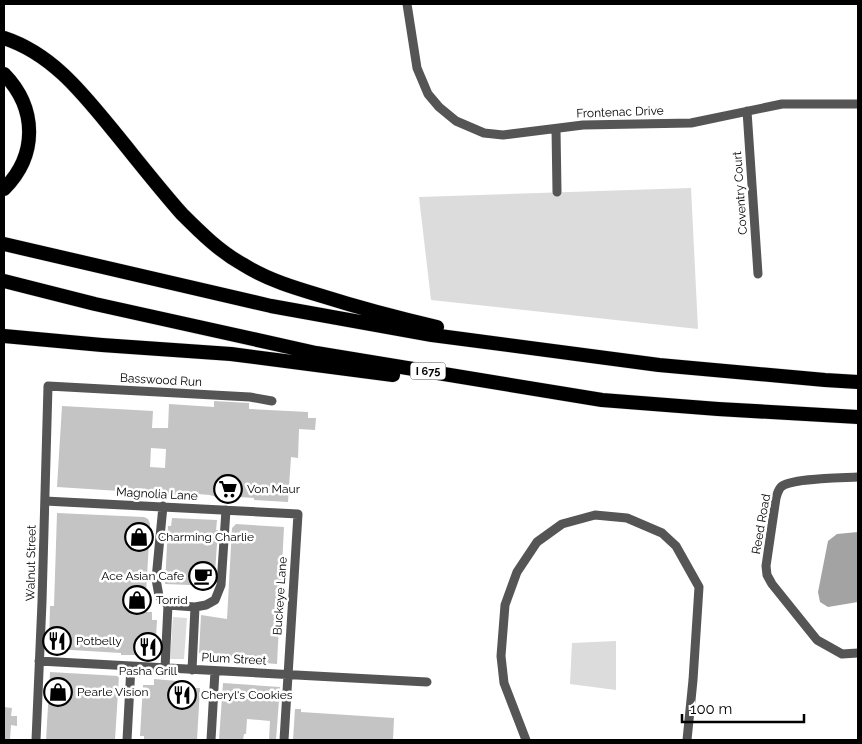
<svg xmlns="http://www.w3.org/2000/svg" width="862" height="744" font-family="Raleway,sans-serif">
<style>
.green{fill:#dcdcdc}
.water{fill:#a3a3a3}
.building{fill:#c4c4c4;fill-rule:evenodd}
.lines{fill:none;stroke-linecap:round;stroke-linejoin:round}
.highway-casing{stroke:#dbdbdb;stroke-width:15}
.minor{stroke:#555;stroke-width:9}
.highway{stroke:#000;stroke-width:14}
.labels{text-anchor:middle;stroke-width:5;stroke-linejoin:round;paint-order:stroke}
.shield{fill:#fff;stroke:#4c4c4c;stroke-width:1}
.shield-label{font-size:11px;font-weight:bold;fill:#000}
.street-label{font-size:12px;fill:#000;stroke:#fff}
.poi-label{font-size:12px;fill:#000;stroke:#fff;text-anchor:start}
</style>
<rect width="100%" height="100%" fill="#fff"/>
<path class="green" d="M691,188L698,329L431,300L419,197Z
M173,617L187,618L184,659H170Z
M616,641V690L570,684L572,643Z"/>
<path class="water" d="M858,532V602L828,607L820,602L818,592L828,541L837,534Z"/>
<path class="building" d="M214,401L249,403V409L308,412V418H316L315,430L299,429L298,458L291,457L288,502L254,500V498L239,497L226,500L210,495L198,494V496L57,487L62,406L153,411L152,428H168L169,404L214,407ZM151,448L166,449L165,468L150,467Z
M57,513L144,517L148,519L150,524L145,612H152V620H157L155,655H121V653L55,649L49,643L50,606H54Z
M172,518L217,520L216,530H218L214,586L165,584L168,526H171Z
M236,524L284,527L277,664L222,660V662H207L208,653H199L201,615L227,619L232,528Z
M50,672L119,676L115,740H46Z
M154,679L189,682V688H200L197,740H144V736H140L143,685H154Z
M223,683L280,687L276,740H269L270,721L247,719L246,734H244L243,740H219Z
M4,707L12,708L11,716H17V726L11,725L10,740H4Z
M295,709H301V712L394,718L393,740H293Z"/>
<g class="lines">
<defs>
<path id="highway" d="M4,38C53,54 84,95 116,134C138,161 159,188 182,214C201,233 220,252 244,265C268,280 295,288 322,296C360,308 398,318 437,327
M4,74C37,108 38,155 4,189
M4,244L271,306L432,335L659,365L825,380L858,382
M4,281L95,304L316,353L602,400L718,409L858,417
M4,336L102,345L231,354L393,375"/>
</defs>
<use href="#highway" class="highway-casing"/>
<path class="minor" d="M407,4L417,68L428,94L439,107L456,121L484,133L503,135L583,125L691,123L782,104H858
M747,111L758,274
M556,129L557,192
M858,477C843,478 790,478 781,487C778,490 777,495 776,498L766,566L767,575L772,584L817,640L842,654L858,653
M45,501L298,514L284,740
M163,506L156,579L159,596L168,605L195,607L206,605L215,600L221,585L226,510
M39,661L427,682
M165,668L168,605
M192,670L195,607
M36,740L42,602L48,386L250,397L272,401
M127,740L131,666
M211,740L215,671
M526,740L504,683L501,656L505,605L517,572L537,542L562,524L595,515L627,518L662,533L676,546L699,587L693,680L687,740"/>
<use href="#highway" class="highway"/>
</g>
<defs>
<symbol id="supermarket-ring" viewBox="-11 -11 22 22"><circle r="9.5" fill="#fff" stroke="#000" stroke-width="1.5"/><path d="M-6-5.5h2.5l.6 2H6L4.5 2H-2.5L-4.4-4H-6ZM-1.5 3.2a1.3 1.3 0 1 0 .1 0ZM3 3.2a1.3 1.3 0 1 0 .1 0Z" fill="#000"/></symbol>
<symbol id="shop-ring" viewBox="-11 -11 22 22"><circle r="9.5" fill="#fff" stroke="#000" stroke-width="1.5"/><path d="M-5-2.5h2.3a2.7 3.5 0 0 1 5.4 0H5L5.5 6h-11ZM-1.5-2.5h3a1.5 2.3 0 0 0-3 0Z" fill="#000"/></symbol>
<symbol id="cafe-ring" viewBox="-11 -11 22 22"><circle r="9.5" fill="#fff" stroke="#000" stroke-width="1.5"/><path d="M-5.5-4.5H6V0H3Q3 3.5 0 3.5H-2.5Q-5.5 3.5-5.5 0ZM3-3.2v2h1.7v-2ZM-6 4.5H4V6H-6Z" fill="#000"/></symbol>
<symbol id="restaurant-ring" viewBox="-11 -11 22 22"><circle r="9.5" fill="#fff" stroke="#000" stroke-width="1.5"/><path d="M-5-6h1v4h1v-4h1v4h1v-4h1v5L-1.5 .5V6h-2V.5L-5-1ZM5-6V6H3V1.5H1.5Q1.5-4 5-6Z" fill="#000"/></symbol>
</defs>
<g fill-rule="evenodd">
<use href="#supermarket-ring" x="212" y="473" width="32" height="32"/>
<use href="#shop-ring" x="123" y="521" width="32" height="32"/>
<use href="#cafe-ring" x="187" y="560" width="32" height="32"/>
<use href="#shop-ring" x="121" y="584" width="32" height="32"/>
<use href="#restaurant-ring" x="41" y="625" width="32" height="32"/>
<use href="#restaurant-ring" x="132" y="631" width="32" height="32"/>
<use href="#shop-ring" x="42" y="676" width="32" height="32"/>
<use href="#restaurant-ring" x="166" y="679" width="32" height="32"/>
</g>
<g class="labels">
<rect class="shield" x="410.5" y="362.5" width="35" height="17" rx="4"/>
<g class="shield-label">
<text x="428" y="375">I 675</text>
</g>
<g class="street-label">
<text transform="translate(620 112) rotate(-2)" y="4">Frontenac Drive</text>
<text transform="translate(740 193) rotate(-94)" y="4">Coventry Court</text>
<text transform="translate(161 380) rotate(3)" y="4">Basswood Run</text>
<text transform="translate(157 494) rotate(3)" y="4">Magnolia Lane</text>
<text transform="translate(761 524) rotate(-80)" y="4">Reed Road</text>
<text transform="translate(31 563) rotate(-89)" y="4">Walnut Street</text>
<text transform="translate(280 596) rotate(-86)" y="4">Buckeye Lane</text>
<text transform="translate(234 659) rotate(3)" y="4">Plum Street</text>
</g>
<g class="poi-label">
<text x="247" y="493">Von Maur</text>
<text x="158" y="541">Charming Charlie</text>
<text x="184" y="580" text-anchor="end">Ace Asian Cafe</text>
<text x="156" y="604">Torrid</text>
<text x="76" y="645">Potbelly</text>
<text x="148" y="675" text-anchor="middle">Pasha Grill</text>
<text x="77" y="696">Pearle Vision</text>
<text x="201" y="699">Cheryl's Cookies</text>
</g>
</g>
<rect width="862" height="744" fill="none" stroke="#000000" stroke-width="10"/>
<path d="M682 714v8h122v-8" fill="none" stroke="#000000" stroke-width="2.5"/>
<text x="690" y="714" font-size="15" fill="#000000" stroke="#ffffff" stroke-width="4" paint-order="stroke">100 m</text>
</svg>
